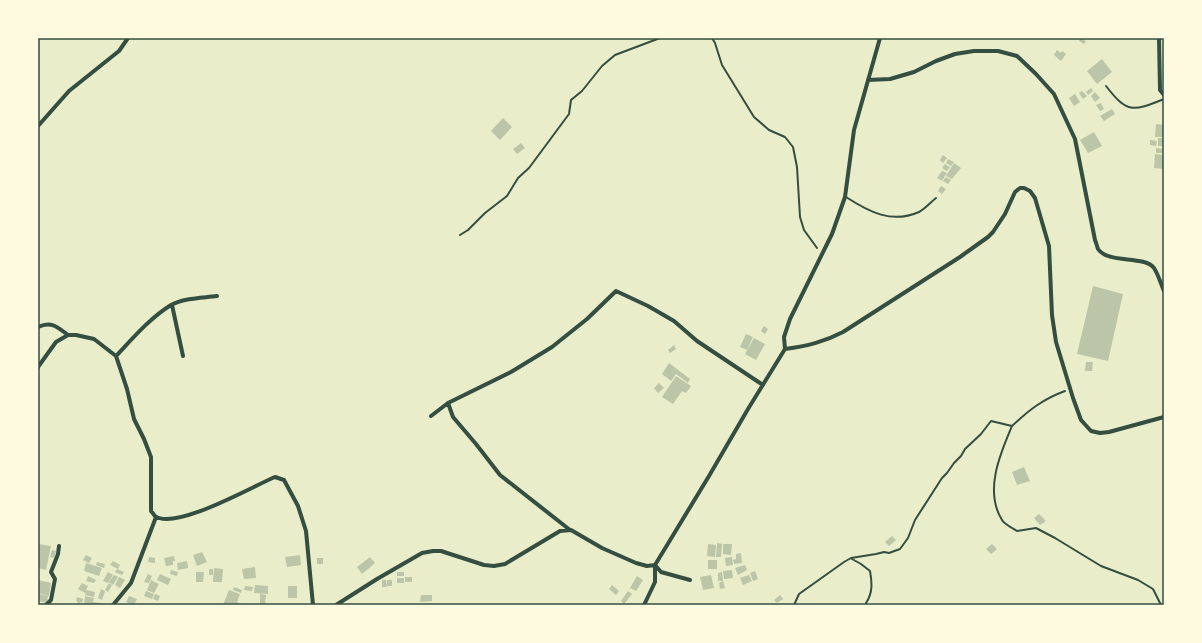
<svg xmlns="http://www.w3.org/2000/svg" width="1202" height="643" font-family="'Archivo Narrow',sans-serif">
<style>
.building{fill:#bcc5a7}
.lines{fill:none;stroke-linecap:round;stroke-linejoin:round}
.path{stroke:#344e41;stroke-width:2}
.service{stroke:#344e41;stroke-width:2}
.minor{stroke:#344e41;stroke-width:4}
.neatline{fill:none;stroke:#344e41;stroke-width:1.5}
</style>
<rect width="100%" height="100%" fill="#e9edc9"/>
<path class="building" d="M1081,38L1086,41L1084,44L1079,41Z
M1057,50L1061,53L1062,51L1066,54L1061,61L1054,55Z
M1102,59L1112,72L1097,84L1087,71Z
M1091,88L1093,91L1088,95L1086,92Z
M1082,91L1087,96L1083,99L1079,93Z
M1095,92L1100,98L1095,102L1091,96Z
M1075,94L1080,102L1074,106L1069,98Z
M1101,103L1104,109L1100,111L1096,105Z
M1112,109L1115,114L1104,121L1100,116Z
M503,118L512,127L500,140L491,131Z
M1156,124L1164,125V137H1155Z
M1094,132L1102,146L1088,153L1080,140Z
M1158,138H1164V146H1158Z
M1150,140L1157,141L1156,146L1150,145Z
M521,143L525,148L517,154L513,149Z
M1156,148L1164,149V153H1156Z
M1155,154L1164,155V169L1154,168Z
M943,155L947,158L943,163L940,160Z
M948,159L954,162L951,166L946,163Z
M954,163L961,168L952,179L946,176Z
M945,164L950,167L947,171L942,168Z
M942,171L947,173L942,181L937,178Z
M946,177L951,180L948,184L943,181Z
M941,186L946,189L942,194L938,191Z
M1093,286L1123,294L1108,361L1077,354Z
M764,326L768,329L765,334L761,331Z
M746,334L753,337L747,350L740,347Z
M754,338L765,344L756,360L745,354Z
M674,345L676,349L670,353L668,350Z
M1086,362H1093L1092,371H1085Z
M669,363L690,379L688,383L676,374L671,381L662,374Z
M676,376L691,386L686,393L682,391L673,404L662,397Z
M659,383L664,388L658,393L654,388Z
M1024,467L1030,481L1017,485L1012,472Z
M1039,514L1046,521L1040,525L1034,518Z
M892,536L896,540L889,546L885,542Z
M717,543L722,544L721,557H716Z
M38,544L51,546L46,570L38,568Z
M708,544L716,545L715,557L707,556Z
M723,544H732L731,555L723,554Z
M992,544L997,549L991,554L986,549Z
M52,550L56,551L54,558L50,557Z
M202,552L207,562L197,566L193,555Z
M741,553L742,563L734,564L733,560L736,559V554Z
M86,555L92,558L89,563L83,560Z
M300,555L301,565L287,567L285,557Z
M174,556L175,561H173V565L166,566L164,558Z
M149,557L155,558V563L148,562Z
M370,557L375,563L362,574L357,567Z
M732,557L733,565L726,566L725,558Z
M317,558H323V564H317Z
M708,560H717V569H708Z
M113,561L120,565L118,569L110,565Z
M187,561L188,568L178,570L177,563Z
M97,562L105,564L104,568L96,565Z
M86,563L102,568L99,576L84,571Z
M745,565L747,570L738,575L735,568Z
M255,567L256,578L244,579L242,569Z
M214,568L223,569L222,582H213Z
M117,569L124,572L122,575L115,572Z
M209,569H213V575H209Z
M171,570L178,572L177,576L170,574Z
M732,570L733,578L724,579L723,571Z
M755,571L758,579L753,581L750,573Z
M108,572L113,575L108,583L103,581Z
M196,572H204L203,582H196Z
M397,572H404V576H397Z
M722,572L723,581H718V573Z
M148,574L152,576L149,583L144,582Z
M160,574L171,579L168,585L157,580Z
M114,575L118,577L113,585L109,582Z
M711,575L714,588L703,590L700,577Z
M749,575L752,581L743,585L740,578Z
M88,576L96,580L94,583L86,581Z
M637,576L643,580L636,591L630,588Z
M119,577L125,580L120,588L115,585Z
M405,577H412V582H405Z
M397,578H404V583H397Z
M38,580L51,583L49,596L38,593Z
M151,580L159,584L154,593L147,590Z
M382,580H386L387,587H382Z
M387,580H392V586H387Z
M723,581L725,588L720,589L719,583Z
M82,583L88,586L85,593L78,589Z
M109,583L112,585L108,592L105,590Z
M255,585L268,586V594L254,593Z
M612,585L619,591L616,595L609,589Z
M245,586L253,587L252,591L244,590Z
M288,586H297V598H288Z
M234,587L242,590L241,593L233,590Z
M101,589L105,591L102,600L98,598Z
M86,590L95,592L94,597L85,595Z
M229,590L240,594L237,602L244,605H223Z
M146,591L154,594L152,599L144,596Z
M628,591L632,594L624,604L621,601Z
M39,594L48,596L47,603L38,601Z
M155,594L160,596L158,601L153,599Z
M260,594L266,595L265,605H260Z
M421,595H432V601L420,602Z
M780,595L783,599L777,603L774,600Z
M85,596L94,598L93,602L101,603V605H84Z
M129,596L137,599L134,605L126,602Z
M77,597L83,599L82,603L80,602L79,605H77L78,602L76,601Z"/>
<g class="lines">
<path class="path" d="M712,38L715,43L722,65L754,117L769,130L785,137L793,147L797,167L800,217L804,230L817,248
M460,235L468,230L485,213L507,196L518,178L529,168L569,114L571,100L582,91L602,66L615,55L660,38
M1012,426C1000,454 984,491 1002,520C1005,525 1013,528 1017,531L1036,528L1055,538L1101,566L1138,580L1153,589L1161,605
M852,559L861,564L870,571C872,582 873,593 866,603V605
M794,605L799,594L844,562L851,558L876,554L884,552L889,553L900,549L908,538L915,520L942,478L947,473L954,463L961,456L965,449L981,434L991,421L1012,426C1029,410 1043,399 1065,391"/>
<path class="service" d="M1106,86C1127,113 1132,112 1164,99
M846,197C869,212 892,224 919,212C925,209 931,202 936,198"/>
<path class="minor" d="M1159,38L1160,90L1164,95
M868,80L890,79L914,72L936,61L955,54L974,51H998L1017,56L1036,74L1054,94L1075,139L1095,240C1096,242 1097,246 1098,249C1108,264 1144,255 1154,268C1158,274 1161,284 1164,291
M38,126L69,91L119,51L128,38
M172,305L183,356
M38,327C52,321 57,327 68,335
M785,349C807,346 824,342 843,332L960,257L988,237L993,232L1005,214L1015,192L1020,188H1024L1030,191L1035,198L1049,246L1052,315L1056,342L1073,398L1081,420L1091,431L1100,433L1109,432L1164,417
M116,356C133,338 150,318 171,305C184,298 202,298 217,296
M38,367L56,342L68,335H76L94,339L116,356L127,389L134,419L144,439L151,457V511C153,513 154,515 155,516C175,531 253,486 275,477L284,480L298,506L306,531L313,605
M448,403L453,417L476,444L500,475L570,530
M431,416L448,403L511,372L552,347L587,319L616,291L648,306L674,321L697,341L763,385
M46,605L51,600L55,579L51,572L58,554L59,546
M113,605L131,583L156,517
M336,605L377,579L422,553L433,551H441L484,565L494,566L505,564L560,531L571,530L602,548L636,563L647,566L655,565L661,572L690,580
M644,605L655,582V565L709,476L748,409L785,349L784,337L790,319L832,234L845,197L854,130L880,38"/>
</g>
<rect width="1202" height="643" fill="none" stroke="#fefae0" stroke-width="78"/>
<rect x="39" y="39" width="1124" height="565" class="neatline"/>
</svg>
